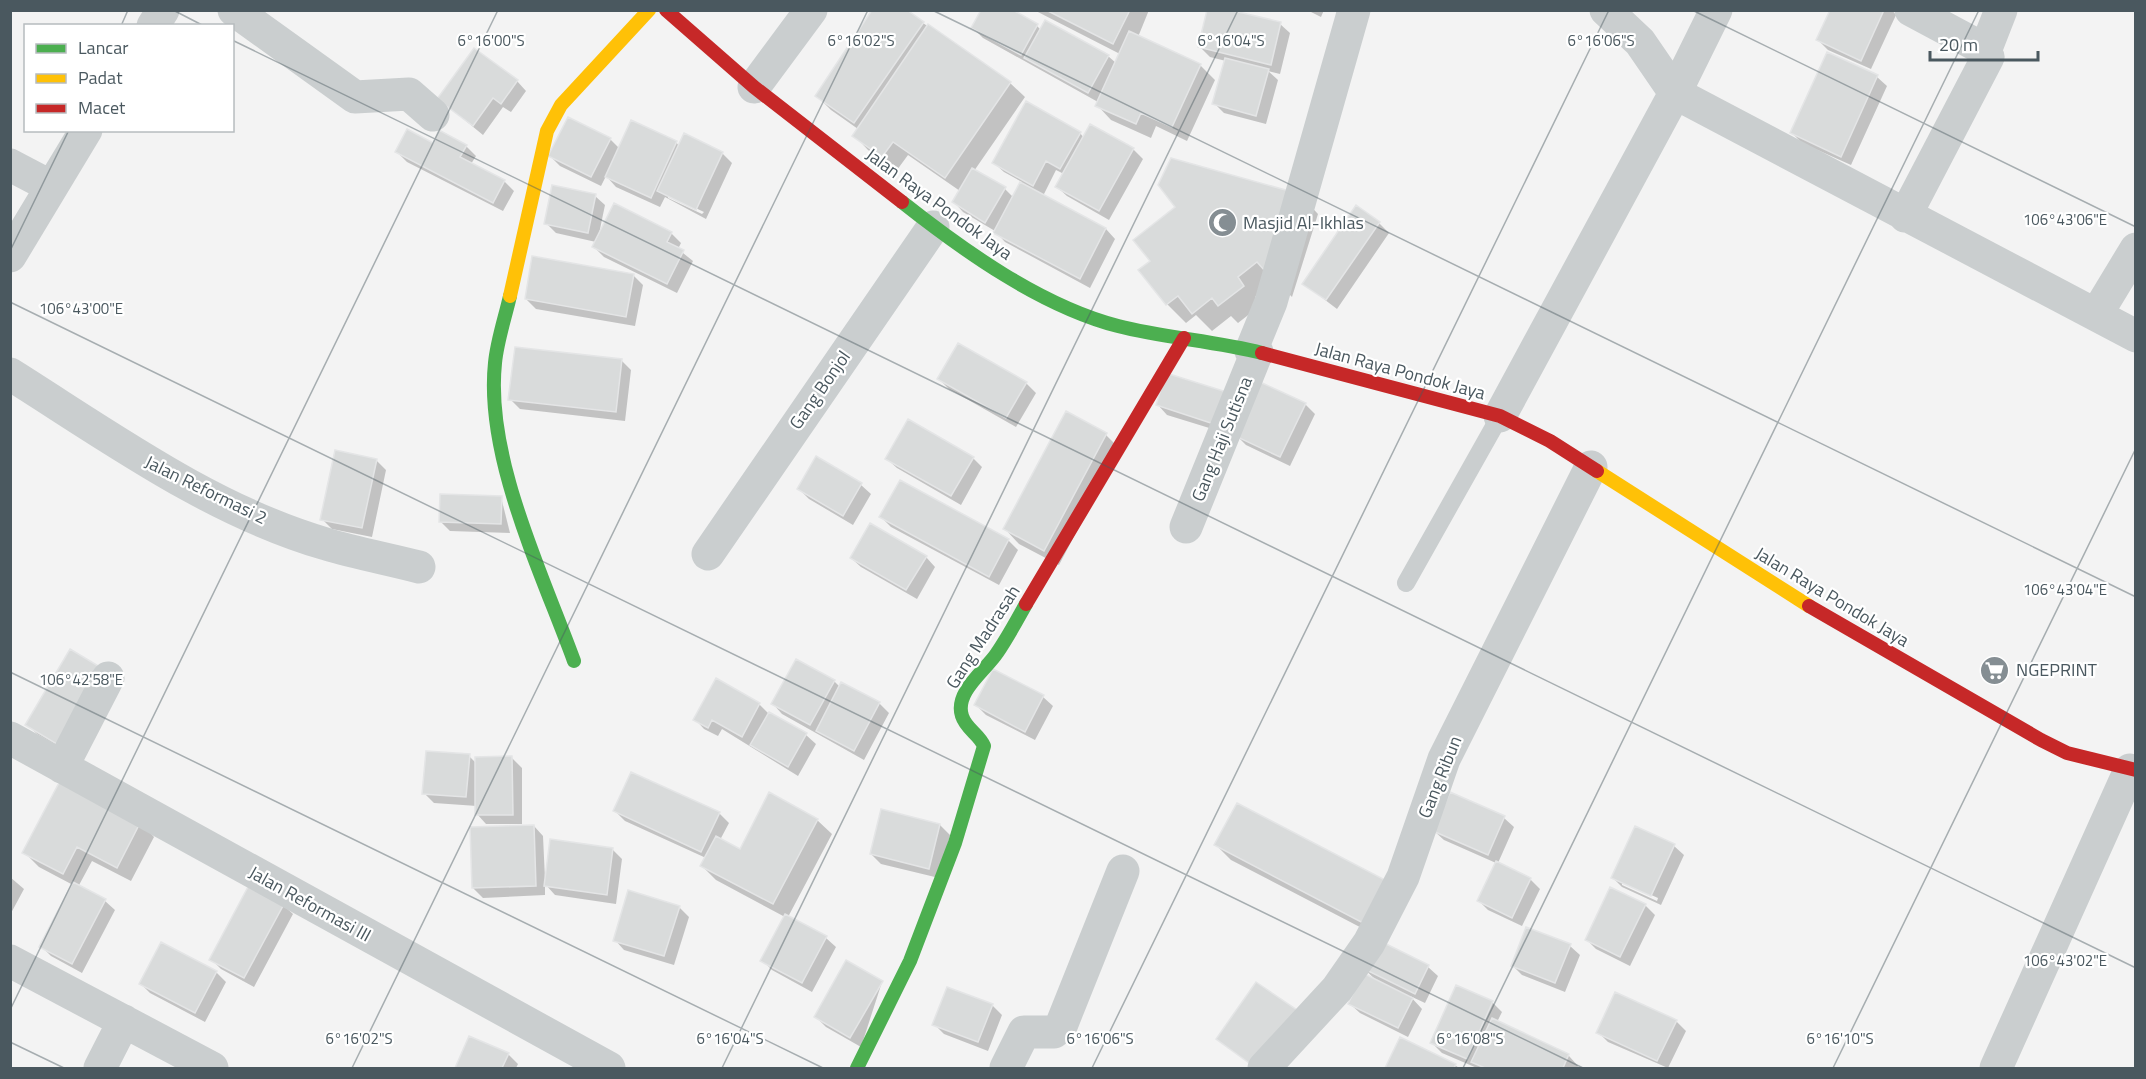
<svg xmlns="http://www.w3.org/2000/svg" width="2146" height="1079" font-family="'Titillium Web',sans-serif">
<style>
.shadow{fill:#0003;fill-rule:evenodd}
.building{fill:#d9dbdb;stroke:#e4e5e6;stroke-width:1.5}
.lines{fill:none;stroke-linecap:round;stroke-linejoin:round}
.lane{stroke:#cacecf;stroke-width:18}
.street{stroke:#cacecf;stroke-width:33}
.fast{stroke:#4caf50;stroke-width:14}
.slow{stroke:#ffc107;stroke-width:14}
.jam{stroke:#c62828;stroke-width:14}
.ticks{fill:none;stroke:#4a585f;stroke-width:1.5;stroke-opacity:0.45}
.labels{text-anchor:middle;stroke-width:4.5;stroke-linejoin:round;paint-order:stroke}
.street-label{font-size:18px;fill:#4a585f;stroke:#fff}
.poi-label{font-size:18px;fill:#4a585f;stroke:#fff;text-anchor:start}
.ticks-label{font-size:15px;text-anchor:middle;fill:#4a585f;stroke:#fff;stroke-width:4.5;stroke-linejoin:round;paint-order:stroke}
</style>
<rect width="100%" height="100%" fill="#f3f3f3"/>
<path class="shadow" d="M1034,10H1149L1138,37L1200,65L1215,80L1187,141L1156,126L1151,138L1111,120L1097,105L1098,102L983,38L973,28L1037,26L1041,30L1108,56L1116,63L1120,54Z
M1307,10H1324L1321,17Z
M1832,10H1892L1896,15L1871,69L1828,50L1818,40Z
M923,23L1010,83L1025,97L974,171L1005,189L1014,198L1022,182L1004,172L994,163L1080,133L1084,138L1133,149L1143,159L1109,220L1067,196L1057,187L1064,174L1056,170L1043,196L1106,229L1115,239L1090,288L1005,242L995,231L963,212L954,202L960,191L908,155L897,170L868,150L854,135L858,129L831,110L816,95Z
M1280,24L1290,33L1280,74L1268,71L1278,80L1266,124L1224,113L1214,103L1226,61L1210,57L1200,47Z
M1877,77L1887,86L1851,165L1802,143L1792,133Z
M517,81L526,91L511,112L503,107L483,135L439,99Z
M610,139L620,149L676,142L679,146L722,153L732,163L706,219L665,197L660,207L616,187L606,176L601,186L560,166L550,156ZM668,195L704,212L702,214L668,198Z
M433,145L466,146L476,156L471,164L504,181L514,191L503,211L407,162L397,152Z
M1300,195L1318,214L1292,297L1275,280L1255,297L1261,305L1238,323L1231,316L1212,331L1196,315L1186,323L1167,304L1152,261Z
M595,196L605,205L599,234L671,233L681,243L678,249L693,261L677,293L604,257L594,247L596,242L556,233L546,223Z
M1379,223L1389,233L1337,309L1304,284Z
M633,275L643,285L635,326L536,309L526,299Z
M621,360L631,370L625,421L520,409L510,399Z
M1167,375L1232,435L1167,415L1158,405Z
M939,379L1026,383L1036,393L1016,427L949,389Z
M1305,404L1315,414L1290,466L1246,445L1237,436Z
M1106,435L1120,449L1059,565L1019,544L1005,529Z
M973,458L982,467L961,505L897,468L887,459Z
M376,460L386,470L372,537L332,529L322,519Z
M901,482L1008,540L1018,550L999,585L891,527L881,517Z
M861,485L871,494L853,525L809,499L799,489Z
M501,497L510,533L450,531L440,521Z
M926,557L935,567L917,599L861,567L851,558Z
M104,672L71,754L37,734L27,724Z
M834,681L840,687L879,703L889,713L864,760L782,714L773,704Z
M1043,697L1053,706L1035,740L986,715L976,705Z
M759,704L769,714L806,735L816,744L798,776L722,729L718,736L704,729L695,719Z
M469,756L476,763L512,758L522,768V824H486L477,814V806L434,803L424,793Z
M615,811L719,813L729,823L720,840L740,851L817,820L832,834L788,917L826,938L836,947L812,992L772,970L762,960L785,917L716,880L702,866L706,858L625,821Z
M1504,818L1514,827L1498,863L1530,879L1540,889L1522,926L1488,910L1478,900L1496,863L1444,840L1434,831Z
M140,822L154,837L131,881L92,861L78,887L105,901L115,910L82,973L51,956L41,946L73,885L39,867L24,852Z
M940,825L950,835L939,878L881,864L871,854Z
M534,826L543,836L545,879L613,850L622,859L616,904L555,895L545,884V895L483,898L473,888Z
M1216,845L1400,897L1379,937L1231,860Z
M1674,846L1684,855L1661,905L1622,887L1613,878ZM1622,882L1658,898L1657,901L1622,885Z
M10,877L24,889L10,915Z
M283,905L293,914L254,987L221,969L211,959Z
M1645,905L1655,915L1630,966L1596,949L1587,940Z
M679,907L689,917L674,965L624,950L615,940Z
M1570,946L1580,955L1565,992L1522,975L1513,966Z
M1428,967L1438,976L1425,1003L1410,996L1422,1009L1408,1037L1360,1013L1350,1004L1376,980L1363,968Z
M216,972L226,982L205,1022L150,993L141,984Z
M882,982L861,1047L826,1027L816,1017Z
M1257,984L1256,1068L1218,1039Z
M1492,1002L1502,1012L1497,1022L1569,1056L1578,1066L1577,1068H1477L1442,1053L1432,1043Z
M992,1005L1002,1015L988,1051L944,1034L934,1024Z
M1676,1021L1686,1031L1668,1068L1608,1042L1598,1032Z
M470,1038L508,1054L518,1064L516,1068H457Z
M1401,1039L1455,1065L1459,1068H1386Z"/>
<path class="building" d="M872,10H907L924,22L854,123L815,96Z
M981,10H1013L1038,24L1021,55L971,28Z
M1046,10H1130L1113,44Z
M1207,10H1230L1281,22L1271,65L1198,47Z
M1830,10H1884L1861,61L1816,40Z
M1045,20L1109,55L1088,93L1024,58Z
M928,24L1011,82L945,178L893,142L882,157L852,136Z
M1129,31L1201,64L1172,127L1141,113L1136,124L1095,106Z
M474,48L518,80L501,104L493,98L473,126L437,99Z
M1827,52L1878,75L1841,157L1790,133Z
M1225,58L1269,69L1256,116L1212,104Z
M1026,101L1081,132L1060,169L1046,161L1033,186L992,163Z
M568,117L611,138L591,177L548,156Z
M631,120L677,141L651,198L605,177Z
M1090,124L1134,148L1099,211L1055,187Z
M407,129L433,143L439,130L467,145L460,157L505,180L493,203L395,152Z
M684,133L723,152L696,210L657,191Z
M1171,158L1300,194L1273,280L1257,262L1238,277L1244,286L1218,306L1212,298L1192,314L1178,296L1166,305L1138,270L1150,261L1133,240L1175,207L1158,185Z
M972,168L1006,187L985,223L952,202Z
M1020,182L1106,228L1080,279L993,233Z
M552,185L596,194L588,233L544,224Z
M614,203L672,232L667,242L684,250L667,284L592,247Z
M1356,205L1380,222L1326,300L1302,284Z
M532,256L634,274L626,317L525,299Z
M958,343L1027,382L1006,418L937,379Z
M515,347L622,359L616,412L508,400Z
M1166,373L1233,394L1223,427L1156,405Z
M1260,382L1306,403L1280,457L1235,436Z
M1066,411L1107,433L1044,551L1003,529Z
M908,419L974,457L951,496L885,459Z
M335,450L377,459L362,528L320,520Z
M816,456L862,483L843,516L797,489Z
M900,480L1009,539L989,577L879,517Z
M440,494L502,496L501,524L439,522Z
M870,523L927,556L906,590L850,558Z
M70,649L105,670L60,746L25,725Z
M796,659L835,680L810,725L771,704Z
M993,669L1044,695L1025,732L974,705Z
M716,678L760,703L742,737L712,720L708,728L693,720Z
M841,682L880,702L854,751L816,731Z
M769,712L807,733L788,767L750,745Z
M426,751L470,754L466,797L422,794Z
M512,756L513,815H475V757Z
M631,772L720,812L701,852L613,811Z
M61,779L141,821L117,868L77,847L63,874L22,853Z
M769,792L818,819L773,904L700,866L716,836L740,849Z
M1450,792L1505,816L1488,855L1433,831Z
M1237,803L1387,881L1365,924L1214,845Z
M881,809L940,824L929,869L870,854Z
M534,825L536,886L472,888L470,827Z
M1635,826L1675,844L1651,896L1611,878Z
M550,839L613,848L607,895L544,886Z
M1496,861L1531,878L1512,918L1477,901Z
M73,882L106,899L72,964L39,947Z
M249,885L284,904L244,978L209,960Z
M1610,887L1646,904L1620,957L1585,940Z
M628,890L680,906L664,956L613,941Z
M785,914L827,936L802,983L760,961Z
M1526,927L1571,944L1555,983L1511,966Z
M1376,939L1429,965L1415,994L1362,968Z
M161,942L217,971L195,1013L139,984Z
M846,960L883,981L850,1038L814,1017Z
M1363,973L1413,998L1398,1028L1348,1004Z
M1256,982L1297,1010L1256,1068L1216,1039Z
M1456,985L1493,1001L1467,1059L1430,1043Z
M947,987L993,1004L978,1042L932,1025Z
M1615,992L1677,1020L1657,1061L1596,1033Z
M1492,1018L1569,1054L1563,1068H1485L1471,1062Z
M469,1036L509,1053L502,1068H455Z
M1400,1037L1456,1064L1454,1068H1385Z"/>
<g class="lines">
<path class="lane" d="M1406,583L1500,416"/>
<path class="street" d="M234,10L355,97L409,94L433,115
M1606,10L1640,42L1675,93L2136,336
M153,26L163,10
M1985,51L2001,10
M754,87L811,10
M10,165L50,186
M1905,216L1988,57L1982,48L1911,10
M10,256L86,130
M2096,315L2136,249
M1251,351L1271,302L1354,10
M10,374C110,437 212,511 326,544C356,553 388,559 419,567
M1500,416L1675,93L1716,10
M1186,527L1257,352
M708,554L933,227
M10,738L609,1068
M62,767L108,678
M10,961L212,1068
M100,1068L124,1021
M1006,1068L1024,1032H1054L1061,1026L1123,871
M1264,1068L1337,989L1369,943L1403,877L1444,759L1591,467
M1996,1068L2130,770"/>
<path class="fast" d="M902,202C964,251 1041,306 1118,326C1165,338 1215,341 1262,353
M510,296C505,318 497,341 495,363C485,457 542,573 574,661
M857,1068L910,961L955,843L984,746C979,734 966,729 962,716C954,692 986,670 997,653C1008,637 1017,620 1026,604"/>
<path class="slow" d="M510,296L547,131L561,105L649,10
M1597,471L1809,606"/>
<path class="jam" d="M666,10L754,87L902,202
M1262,353L1500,416L1550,441L1597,471
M1026,604L1184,338
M1809,606L2041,740L2067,753L2136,770"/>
</g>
<path class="ticks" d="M173,10L204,26M932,10L2136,597M1692,10L2136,227M121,26L128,10M232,40L2136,968M10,251L69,130M10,302L1583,1068M10,672L823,1068M10,1010L498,10M10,1042L64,1068M352,1068L868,10M722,1068L1238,10M1092,1068L1609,10M1463,1068L1979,10M1833,1068L2136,448"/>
<defs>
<symbol id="mosque-disc" viewBox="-11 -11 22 22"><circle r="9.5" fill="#858e93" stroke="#fff"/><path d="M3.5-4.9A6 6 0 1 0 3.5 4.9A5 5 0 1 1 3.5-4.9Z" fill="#fff"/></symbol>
<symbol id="supermarket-disc" viewBox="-11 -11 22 22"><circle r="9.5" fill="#858e93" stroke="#fff"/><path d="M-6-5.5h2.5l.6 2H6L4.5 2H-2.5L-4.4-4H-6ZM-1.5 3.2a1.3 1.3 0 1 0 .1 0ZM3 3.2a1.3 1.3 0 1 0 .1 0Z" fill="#fff"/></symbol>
</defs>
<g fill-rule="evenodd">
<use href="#mosque-disc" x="1206" y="206" width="33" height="33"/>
<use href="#supermarket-disc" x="1978" y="654" width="33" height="33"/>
</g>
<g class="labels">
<g class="street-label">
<text transform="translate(939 204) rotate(36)" y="6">Jalan Raya Pondok Jaya</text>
<text transform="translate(1400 371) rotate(15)" y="6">Jalan Raya Pondok Jaya</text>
<text transform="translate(820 390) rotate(-55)" y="6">Gang Bonjol</text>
<text transform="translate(1222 439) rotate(-68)" y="6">Gang Haji Sutisna</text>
<text transform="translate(206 490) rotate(26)" y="6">Jalan Reformasi 2</text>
<text transform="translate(1832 597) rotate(31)" y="6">Jalan Raya Pondok Jaya</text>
<text transform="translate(983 637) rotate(-57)" y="6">Gang Madrasah</text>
<text transform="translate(1440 777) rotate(-68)" y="6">Gang Ribun</text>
<text transform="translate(310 904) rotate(29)" y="6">Jalan Reformasi III</text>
</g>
<g class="poi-label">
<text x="1243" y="229">Masjid Al-Ikhlas</text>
<text x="2016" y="676">NGEPRINT</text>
</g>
</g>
<g class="ticks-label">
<text x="491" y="46">6°16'00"S</text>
<text x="861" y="46">6°16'02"S</text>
<text x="1231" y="46">6°16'04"S</text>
<text x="1601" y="46">6°16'06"S</text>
<text x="2065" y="225">106°43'06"E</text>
<text x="81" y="314">106°43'00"E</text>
<text x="2065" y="595">106°43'04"E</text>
<text x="81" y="685">106°42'58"E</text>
<text x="2065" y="966">106°43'02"E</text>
<text x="359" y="1044">6°16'02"S</text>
<text x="730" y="1044">6°16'04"S</text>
<text x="1100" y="1044">6°16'06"S</text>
<text x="1470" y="1044">6°16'08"S</text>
<text x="1840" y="1044">6°16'10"S</text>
</g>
<rect width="2146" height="1079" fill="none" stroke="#4a585f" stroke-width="24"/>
<rect x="24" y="24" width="210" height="108" fill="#ffffff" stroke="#b7bcbf" stroke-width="1.5"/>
<rect x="36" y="44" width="30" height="9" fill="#4caf50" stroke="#b7bcbf" stroke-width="1.5"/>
<text x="78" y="54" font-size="18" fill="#4a585f">Lancar</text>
<rect x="36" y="74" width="30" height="9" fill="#ffc107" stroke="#b7bcbf" stroke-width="1.5"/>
<text x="78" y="84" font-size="18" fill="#4a585f">Padat</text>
<rect x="36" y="104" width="30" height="9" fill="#c62828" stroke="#b7bcbf" stroke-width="1.5"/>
<text x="78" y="114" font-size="18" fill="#4a585f">Macet</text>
<path d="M1930 51v9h108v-9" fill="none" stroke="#4a585f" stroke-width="3"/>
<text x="1939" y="51" font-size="18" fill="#4a585f" stroke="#ffffff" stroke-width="4.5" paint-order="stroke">20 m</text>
</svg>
